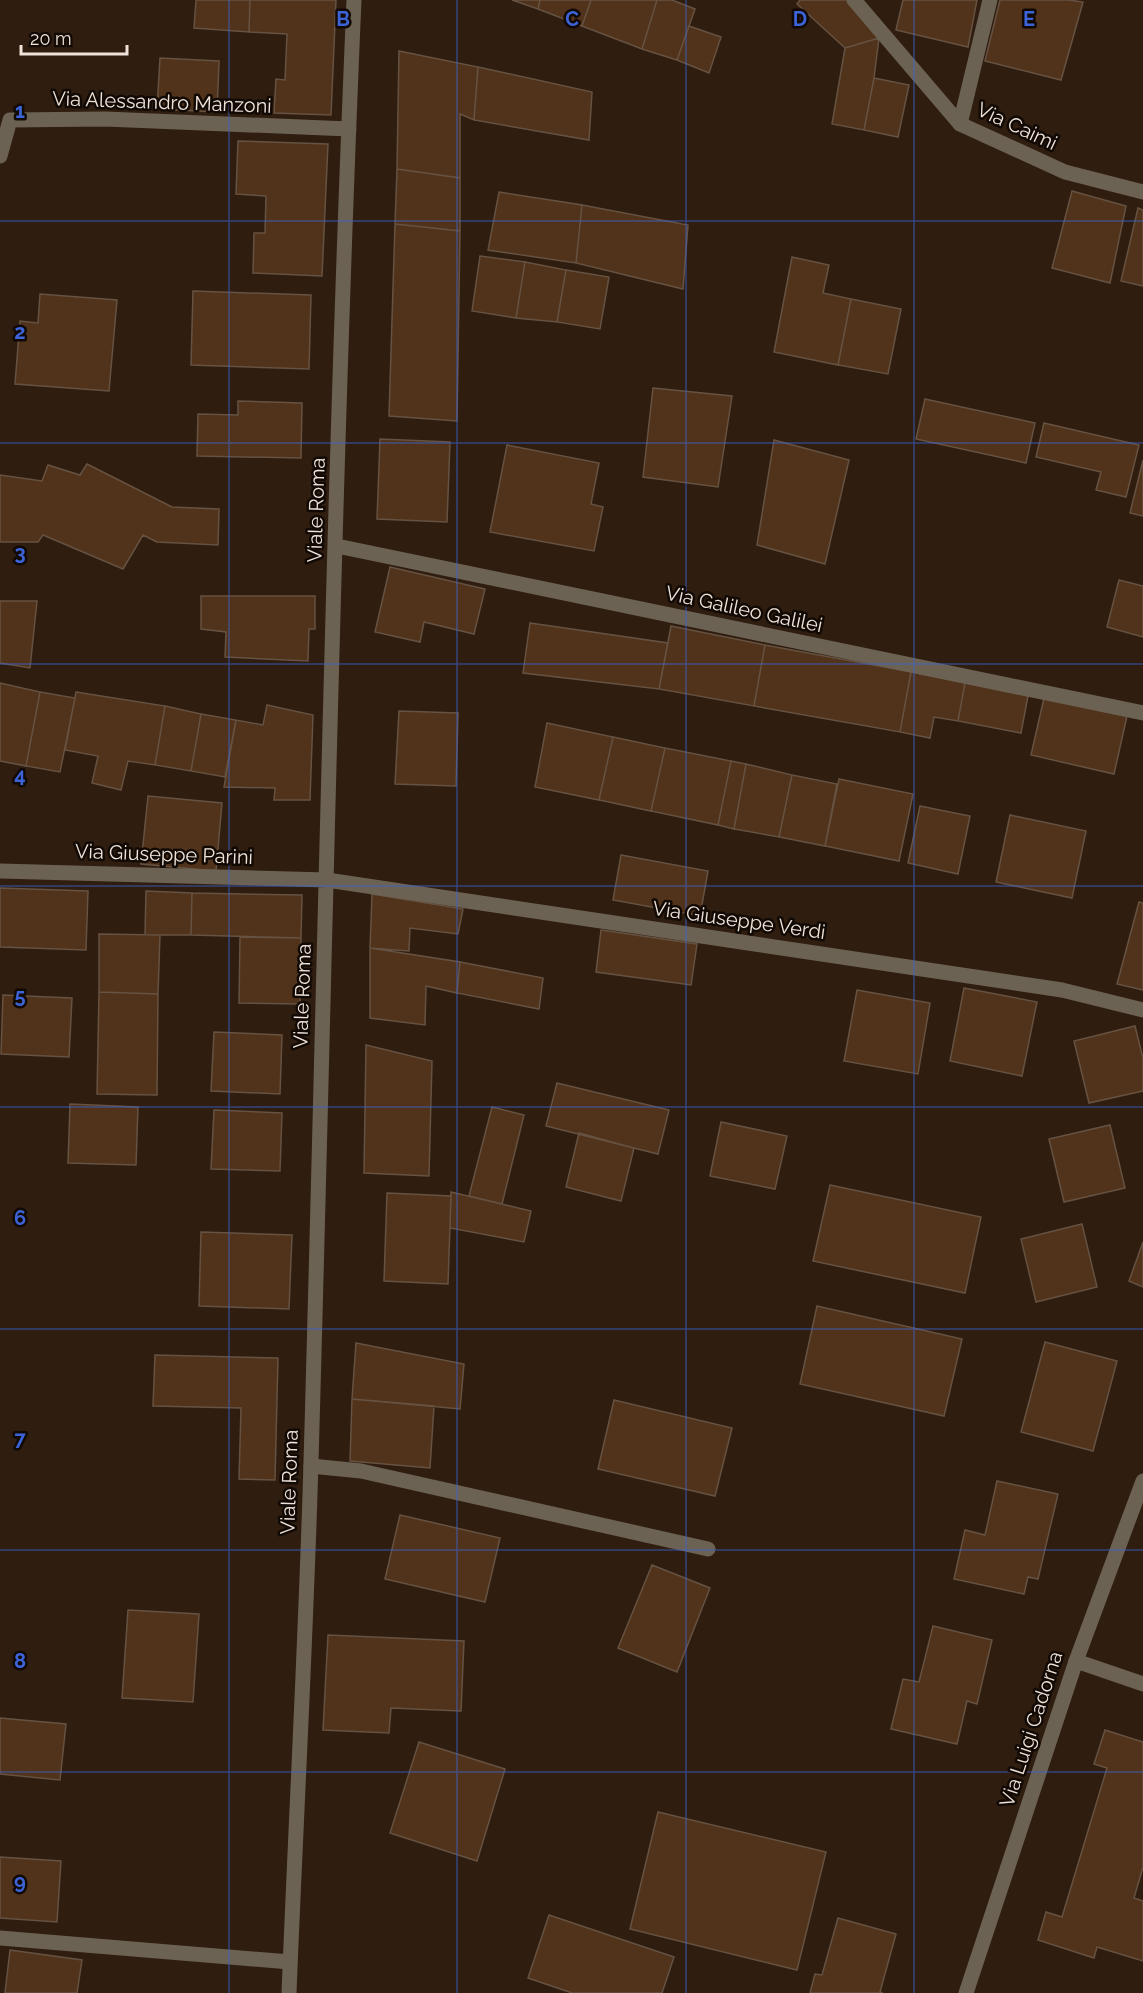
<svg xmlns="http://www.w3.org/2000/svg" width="1143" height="1993" font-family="Raleway,sans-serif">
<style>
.building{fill:#50331a;stroke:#665242;stroke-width:1.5}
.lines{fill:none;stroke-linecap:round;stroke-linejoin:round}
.service{stroke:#6b6253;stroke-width:15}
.minor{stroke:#6b6253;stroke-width:15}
.grid{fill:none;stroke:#3c64d8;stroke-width:1.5;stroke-opacity:0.55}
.labels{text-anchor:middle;stroke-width:5;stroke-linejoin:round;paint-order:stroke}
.street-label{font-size:20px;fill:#efe2d9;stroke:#110904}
.grid-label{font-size:20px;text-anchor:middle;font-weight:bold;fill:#3c64d8;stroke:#110904;stroke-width:5;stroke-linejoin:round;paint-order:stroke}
</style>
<rect width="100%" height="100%" fill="#2f1d0f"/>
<path class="building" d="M196,0H250L249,32L194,28Z
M250,0H336L331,115L274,113L276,79L285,80L287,34L249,32Z
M512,0H540L538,9Z
M540,0H591L582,26L538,9Z
M591,0H657L642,49L582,26Z
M657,0H672L695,9L677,60L642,49Z
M800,0H847L879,38L845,48L797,4Z
M903,0H977L968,47L896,30Z
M1000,0H1069L1083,2L1061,80L985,61Z
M689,26L721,37L709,73L677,60Z
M879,38L874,78L864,130L832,124L845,48Z
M399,51L478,67L474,120L460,114V178L397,169Z
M160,58L219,61L217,112L157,109Z
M478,67L592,92L589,140L474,120Z
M874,78L909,85L898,137L864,130Z
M238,141L328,144L322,276L253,273L254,233H265L266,196L236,194Z
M397,169L460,178V231L395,224Z
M1072,191L1126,206L1110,283L1052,268Z
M499,192L582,205L576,263L488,250Z
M582,205L688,225L683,289L576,263Z
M1138,208L1143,210V286L1121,281Z
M395,224L460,231L457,421L389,416Z
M480,256L525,262L516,318L472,311Z
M792,257L829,265L823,293L851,299L838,365L774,352Z
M525,262L566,270L557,322L516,318Z
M566,270L609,277L600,329L557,322Z
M193,291L311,295L309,369L191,365Z
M40,294L117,300L109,391L15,384L20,321L38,323Z
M851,299L901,309L888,374L838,365Z
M653,388L732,396L718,487L643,477Z
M925,399L1035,423L1026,463L916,439Z
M238,401L302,403L301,458L197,456L198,414L238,415Z
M1044,423L1139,445L1126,497L1096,490L1101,472L1036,457Z
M380,439L450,442L447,522L377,519Z
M774,440L849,460L825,564L757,545Z
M507,445L599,463L591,504L603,507L594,551L490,532Z
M1143,460V516L1130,513Z
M87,464L172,507L219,509L218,545L157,542L143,535L123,569L43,535L38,542H0V475L42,481L48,465L80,475Z
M390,567L485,589L474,634L424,622L420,642L375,632Z
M1119,580L1143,586V637L1107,627Z
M201,596H315V629H309L308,661L225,657L226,632L201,629Z
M0,601H37L30,668L0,663Z
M530,623L668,643L659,689L523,673Z
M671,626L765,645L754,706L659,689Z
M765,645L911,672L900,732L754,706Z
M911,672L965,683L958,721L934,717L930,738L900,732Z
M0,683L40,692L26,766L0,761Z
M965,683L1028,696L1021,733L958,721Z
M40,692L75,698L60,772L26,766Z
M76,692L165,706L155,765L128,761L121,790L92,783L98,756L65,750Z
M1044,698L1127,716L1114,774L1031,755Z
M267,705L313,715L310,800H274L275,788L224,787L236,720L263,725Z
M165,706L201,714L191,771L155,765Z
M399,711L458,713L456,786L395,784Z
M201,714L236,720L225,777L191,771Z
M547,723L613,737L599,800L535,787Z
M613,737L665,748L651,811L599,800Z
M665,748L731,761L718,825L651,811Z
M731,761L746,764L734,829L718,825Z
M746,764L792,775L779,837L734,829Z
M792,775L837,784L825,846L779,837Z
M839,779L913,794L899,861L825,846Z
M148,796L222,803L216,871L141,864Z
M920,806L970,816L958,874L908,863Z
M1010,815L1086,831L1072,898L996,882Z
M621,855L708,871L700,916L613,900Z
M0,888L88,891L86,950L0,947Z
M146,891L192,893L191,935H145Z
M192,893L302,895L301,938L191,935Z
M372,894L463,909L458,934L410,928L409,951L370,948Z
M1139,902L1143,903V990L1117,984Z
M601,930L697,944L691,985L596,972Z
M99,934L160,935L158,994L99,992Z
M240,937L301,938L300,1004L239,1003Z
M370,948L460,962L457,993L426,986L425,1025L370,1018Z
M460,962L543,978L539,1009L457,993Z
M964,988L1037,1002L1022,1076L950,1061Z
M857,990L930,1003L918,1074L844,1061Z
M99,992L158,994L157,1095L97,1094Z
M3,995L72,998L69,1057L1,1054Z
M1135,1026L1143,1058V1091L1089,1103L1074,1041Z
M214,1032L282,1035L280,1094L211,1091Z
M366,1045L432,1061L429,1176L364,1173Z
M557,1083L669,1110L658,1154L546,1126Z
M70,1104L138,1107L136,1165L68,1163Z
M492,1107L524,1115L502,1204L469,1196Z
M214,1110L282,1113L280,1171L211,1169Z
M721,1122L787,1136L775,1189L710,1176Z
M1110,1125L1125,1188L1064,1202L1049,1139Z
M579,1133L634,1148L621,1201L566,1187Z
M830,1185L981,1217L965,1293L813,1261Z
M451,1192L531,1211L524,1242L450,1228Z
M387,1193L451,1196L448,1284L384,1281Z
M1082,1224L1097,1287L1036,1302L1021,1239Z
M201,1232L292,1235L289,1309L199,1306Z
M1143,1242V1287L1129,1281Z
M817,1306L962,1339L944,1416L800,1384Z
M1045,1342L1117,1361L1093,1451L1021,1432Z
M356,1343L464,1364L460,1409L352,1399Z
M155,1355L278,1358L275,1480L239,1479L241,1408L153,1406Z
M352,1399L434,1406L430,1468L350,1461Z
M614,1400L732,1428L715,1496L598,1469Z
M997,1481L1058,1494L1038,1579L1028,1577L1024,1594L954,1579L965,1530L985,1535Z
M400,1515L500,1538L485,1602L385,1579Z
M652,1565L710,1588L677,1672L618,1648Z
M128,1610L199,1614L193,1702L122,1698Z
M933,1626L992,1640L977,1704L967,1701L957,1744L891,1729L903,1679L919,1682Z
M328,1635L464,1641L461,1711L391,1708L389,1733L323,1730Z
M0,1718L66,1724L60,1780L0,1774Z
M1105,1730L1143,1742V1867L1134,1898L1143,1901V1961L1097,1947L1094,1958L1038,1940L1046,1912L1062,1917L1107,1768L1094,1764Z
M419,1742L505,1769L477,1861L390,1833Z
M658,1812L826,1852L797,1970L630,1929Z
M0,1857L61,1861L57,1922L0,1918Z
M549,1915L674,1957L662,1993H572L528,1978Z
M838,1918L896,1934L880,1992L883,1993H810L815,1974L822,1975Z
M10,1950L82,1960L77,1993H5Z"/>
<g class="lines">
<path class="service" d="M960,124L990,0
M311,1466L361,1471L708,1549
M1076,1661L1143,1684"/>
<path class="minor" d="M854,0L960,124L1065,172L1143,192
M0,156L10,120L105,119L349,129
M337,546L1143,713
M0,871L327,880L1062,990L1143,1010
M0,1938L290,1962
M289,1993C296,1816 306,1639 311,1462C325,975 333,487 354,0
M966,1993L1076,1661L1143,1481"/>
</g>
<path class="grid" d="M229,0V1993M457,0V1993M686,0V1993M914,0V1993M0,221H1143M0,443H1143M0,664H1143M0,886H1143M0,1107H1143M0,1329H1143M0,1550H1143M0,1772H1143"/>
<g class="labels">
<g class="street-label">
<text transform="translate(162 102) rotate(2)" y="7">Via Alessandro Manzoni</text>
<text transform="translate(1017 126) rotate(25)" y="7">Via Caimi</text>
<text transform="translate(316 510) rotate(-88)" y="7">Viale Roma</text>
<text transform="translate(744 609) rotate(12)" y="7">Via Galileo Galilei</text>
<text transform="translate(164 854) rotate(2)" y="7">Via Giuseppe Parini</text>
<text transform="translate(739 920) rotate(8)" y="7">Via Giuseppe Verdi</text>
<text transform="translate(302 996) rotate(-88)" y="7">Viale Roma</text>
<text transform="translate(289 1482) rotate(-88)" y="7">Viale Roma</text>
<text transform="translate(1031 1729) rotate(-72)" y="7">Via Luigi Cadorna</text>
</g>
</g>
<g class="grid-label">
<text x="343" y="26">B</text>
<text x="572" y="26">C</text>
<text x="800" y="26">D</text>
<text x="1029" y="26">E</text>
<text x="20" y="118">1</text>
<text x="20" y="339">2</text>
<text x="20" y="560">3</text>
<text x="20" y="782">4</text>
<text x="20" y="1003">5</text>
<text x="20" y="1225">6</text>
<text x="20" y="1446">7</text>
<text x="20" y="1668">8</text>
<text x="20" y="1889">9</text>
</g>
<path d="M21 45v9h106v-9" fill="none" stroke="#efe2d9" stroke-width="3"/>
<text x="30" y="45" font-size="18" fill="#efe2d9" stroke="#110904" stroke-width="4.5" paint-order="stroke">20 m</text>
</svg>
